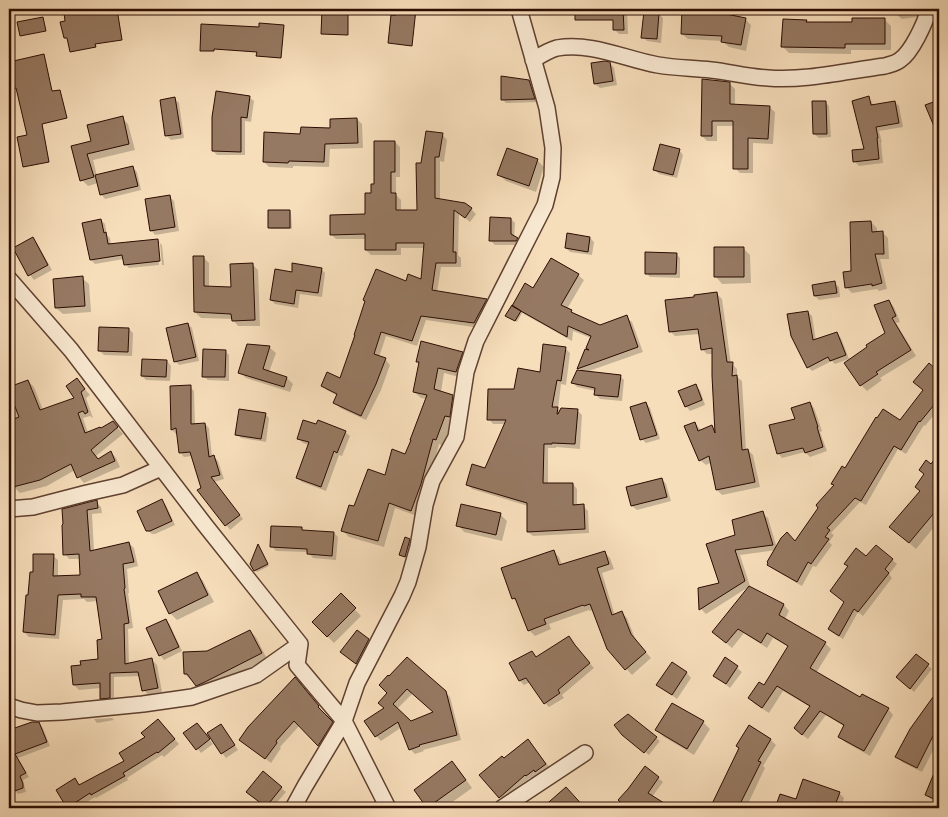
<svg xmlns="http://www.w3.org/2000/svg" width="948" height="817" font-family="'Libre Bodoni',serif">
<style>
.shadow{fill:#0003;fill-rule:evenodd}
.building{fill:#967962;stroke:#2c0c02;fill-rule:evenodd}
.lines{fill:none;stroke-linecap:round;stroke-linejoin:round}
.minor-casing{stroke:#5f4030;stroke-width:18}
.minor{stroke:#faead3;stroke-width:15}
</style>
<rect width="100%" height="100%" fill="#f7debb"/>
<filter id="stains"><feTurbulence type="fractalNoise" baseFrequency=".004" numOctaves="4"/><feColorMatrix values="0 0 0 0 .2 0 0 0 0 .09 0 0 0 0 .02 0 0 0 .5 -.17"/></filter>
<radialGradient id="worn" r=".72"><stop offset=".6" stop-color="#630" stop-opacity="0"/><stop offset="1" stop-color="#630" stop-opacity=".3"/></radialGradient>
<path class="shadow" d="M613,9H627L628,34H619L615,30L614,21L613,20Z
M684,9H712L717,14L745,19L751,25L746,51L729,47L722,41L688,39L682,34Z
M897,9H921L922,16L902,19L897,15Z
M659,14L663,18L661,43L647,41L643,37Z
M885,20L891,26V50H851V54L789,53L783,47L806,21L807,23H853Z
M610,63L614,68L617,85L600,88L595,84Z
M529,81L533,86L538,102L506,103L502,99Z
M730,84L735,89V106L769,107L775,112L773,144L753,143V173H740L735,168V126H717V141H707L702,136Z
M249,97L254,101L251,122L245,121V155H217L213,151Z
M868,98L872,102L873,106L895,102L899,106L903,127L879,131L882,142H881L883,163L859,166L855,162L854,152L865,150Z
M175,99L179,103L184,138L171,140L166,135Z
M825,102L829,106L831,137L819,138L814,134Z
M122,118L128,124L135,150L93,160L97,176L133,168L137,172L141,190L105,199L101,194L98,183L88,186L82,180L72,147L92,142Z
M357,119L362,124L363,148L330,149L329,167L293,166V168L269,167L264,162L302,135L332,129Z
M442,134L447,140L444,162L440,161V200L471,209L476,214L470,222L459,213L458,255L461,258V267H441L437,292L486,300L491,305L480,328L426,320L417,346L386,336L379,357L385,359L390,365L381,390L366,420L340,408L335,402L338,396L327,390L322,385L341,380L406,283L422,280L425,248H401V255H371L366,250V239H336L331,234L366,215L375,185L395,142L400,147V177H396V195L401,200V211H419L422,164Z
M507,150L538,161L544,167L536,192L506,181L499,175Z
M679,150L683,155L677,178L659,174L654,169Z
M170,197L174,201L179,231L155,235L151,230Z
M290,211L291,213L292,229H271L269,228Z
M511,219L515,223L514,238L521,244L520,245H495L490,240Z
M101,220L105,224L107,235L110,238L111,245L158,241L162,245L164,265H162L160,243H157L159,265L129,268L125,264L124,259L95,264L91,260Z
M871,222L877,228V233H883L888,238L889,259H880L887,289L879,291L877,289L852,293L846,287Z
M590,238L594,242L592,255L570,252L566,248Z
M33,239L37,243L52,270L34,280L30,275L15,248Z
M743,248L750,255L751,283L722,284L716,277Z
M676,254L680,258V278L650,277L646,273Z
M203,257L209,263V287L232,288L252,264L258,270L260,326H238L233,320V319L201,318L195,312Z
M551,259L578,275L584,280L567,309L574,315L600,326L626,317L632,322L643,352L586,372L620,376L624,380L622,401L600,399L596,395V391L577,387L573,383L583,372L579,368L591,351V338L573,331L572,341L522,313L517,322L509,318L533,290Z
M321,269L325,273L322,297L300,294L298,308L275,304L271,300Z
M82,278L89,284L91,312L63,314L56,308Z
M834,283L839,287L840,297L819,300L815,296L813,286Z
M717,294L722,299L731,364H732L737,369V377L742,381L746,450H748L753,455L760,487L722,495L717,490L712,462L706,465L700,460L695,423L700,429L701,432L712,427L717,431L714,354H707L702,349L700,334L675,336L670,331L695,298Z
M889,301L894,307L900,322L896,323L916,356L880,378L882,380L867,391L861,385L846,363L887,334Z
M808,312L812,316L816,341L837,333L841,338L849,359L835,364L832,361L812,371L808,367Z
M188,324L192,328L199,361L179,365L175,361Z
M129,329L133,333L132,356L104,355L99,350Z
M269,347L276,353L269,372L287,378L293,384L290,392L246,378L240,372Z
M565,348L570,353L566,385L561,384L558,409L561,412L577,410L582,415L580,449L556,447V448H548V484H573L577,489V506H583L588,511L589,533L533,536L528,532V506L472,489L467,484L486,470L505,424H493L489,419L515,390L541,373Z
M225,351L229,355V381L208,380L203,376Z
M462,353L468,359L463,378L444,373L441,392L452,396L459,402L443,446L439,444L427,490L417,516L395,508L384,547L349,537L343,531L355,508L405,456L427,399L421,398L414,392L420,364L417,361Z
M167,361L171,366L170,381L146,380L142,376Z
M931,367L939,373V405L936,409L938,410L925,426L924,425L906,454L898,449L866,505L860,502L831,533L834,535L829,542L832,545L816,567L813,566L802,586L773,569L769,565L776,550L740,555L750,586L706,614L701,609L699,589L720,584L737,536L762,513L768,518L777,548L795,542L846,469L900,421L924,390Z
M77,380L90,395L86,398L93,418L90,416L83,418L88,433L101,430L113,422L123,434L96,456L99,460L111,452L116,458L120,467L84,483L79,477L75,470L47,486L20,493L14,487L9,465V403H15L9,389L28,381L34,387L43,410L76,399Z
M695,386L700,390L705,405L690,411L686,406Z
M171,387H190L194,391L195,425L205,424L209,428L212,457H214L218,461L224,479L214,482L243,519L230,530L199,490L202,488L192,456L184,457L180,452L178,433L176,434L172,430Z
M646,403L650,408L660,439L646,443L642,439Z
M810,403L814,408L822,431L820,432L827,451L810,457L805,452L782,458L778,453L797,420Z
M265,414L269,418L266,442L241,438L237,434Z
M345,432L350,436L342,456L339,455L326,491L302,482L297,478L309,445L303,443L299,439Z
M937,458L939,460V521L916,549L898,533L921,492L932,465Z
M662,479L666,484L671,501L637,510L632,506L628,488Z
M162,501L166,505L175,525L155,534H152L147,530Z
M96,502L101,507L102,513L92,514L94,551L129,543L134,548L138,566L127,569L129,593H128L133,628L128,629L129,665L152,660L157,665L162,692L148,695L144,690L141,676L114,677V702L106,703L101,698V688L79,690L74,685L99,660L104,641L98,601L87,602L84,599L63,600L59,639L29,637L24,632L34,574L53,556L58,560V577L81,576L80,559H69L65,554L63,526Z
M500,514L507,521L502,541L464,532L458,525Z
M302,529L304,531L334,533L338,537L336,560L313,558L308,552L276,551L272,547Z
M409,540L411,542L407,558L401,554Z
M876,546L897,564L889,574L892,578L863,616L858,612L843,639L834,633L829,629L845,602L831,591L867,558Z
M259,547L269,566L257,572L255,570Z
M554,552L559,557L562,565L604,552L610,558L614,569L602,573L615,616L622,613L627,618L636,641L651,658L632,675L608,649L593,610L590,611L589,610L549,624L551,629L535,636L529,630L519,604L513,598Z
M9,567L11,569L12,595H9Z
M197,574L203,581L214,602L177,620L170,613L160,591Z
M750,588L784,605L789,611L785,619L825,643L831,649L816,673L861,699L888,709L893,715L870,756L845,742L839,736L845,727L826,715L808,739L801,734L810,707L783,691L769,713L755,704L749,698L764,687L789,647L773,638L767,648L744,633L732,648L719,637Z
M341,595L361,616L334,643L313,622Z
M166,620L170,625L182,651L164,660L160,655Z
M250,631L256,637L267,659L203,691L193,680H191L185,674L208,653Z
M368,640L373,645L360,667L346,656Z
M579,651L594,668L562,695L564,698L549,707L545,703L530,682L524,685L520,681L511,664L532,652L537,658Z
M916,656L932,669L914,692L901,681Z
M726,659L742,672L730,688L714,675Z
M672,664L687,673L691,678L677,699L658,685Z
M300,684L323,712L322,713L337,728L324,749L300,725L280,747L281,748L271,763L246,744Z
M380,685L445,692L450,697L461,740L423,750L424,751L415,754L410,749L402,727L381,741L376,736L385,708L389,693ZM413,693L435,713L411,722L397,709Z
M939,695V739L922,772L902,762L897,756Z
M112,718L114,720L97,723L94,719Z
M703,722L710,729L694,755L664,737L657,730Z
M39,723L43,728L50,746L18,758L29,777L23,780L26,792L18,794L14,790L9,779V740L22,735Z
M162,725L179,744L164,757L162,755L127,778L128,780L96,798L95,797L77,808H70L68,807L75,780L80,786L126,761Z
M221,725L225,730L238,750L226,758L222,753Z
M749,727L771,740L776,745L763,766L765,768L746,808H704L706,804L712,807Z
M201,729L213,744L201,753L185,733Z
M622,734L656,738L660,741L649,755Z
M528,741L551,769L532,780L530,778L519,786L521,789L505,802L481,776Z
M452,763L459,770L472,788L444,808H429L415,790Z
M645,768L663,782L652,797L669,808H626Z
M933,778L939,780V803L931,799L926,795Z
M281,788L286,792L272,808H268L252,796Z
M839,793L844,798L841,808H828L822,806V808H777L781,796L796,801Z
M528,804L532,808H521Z
M29,805L36,808H27Z"/>
<path class="building" d="M88,9H117L122,40L95,44L96,47L70,52L67,38H64L60,22L65,21L64,13Z
M322,9H348V35L321,34Z
M397,9H416L412,46L388,43L391,15H396Z
M575,9H623L624,30H613V20H575Z
M682,9H711V11L746,18L741,45L721,42L722,36L681,34Z
M644,11L659,13L657,39L641,38Z
M43,17L46,31L20,36L17,22Z
M852,18H885V44H845V48L781,47L783,19L807,20L806,22H852Z
M259,23L284,25L281,58L256,56L257,52L214,49V51H200L201,24L259,27Z
M44,54L52,91L60,90L67,118L42,124L49,162L23,167L17,137L27,135L16,88L9,90V62Z
M605,61L610,62L613,81L594,84L591,63Z
M501,76L529,80L535,99L501,100Z
M702,79L730,82V104L770,106L768,139L748,138V169H733V121H712V136H701Z
M216,91L250,96L247,118L241,117V152L212,151V117Z
M869,96L871,105L895,101L899,123L876,127L878,138H877L879,159L853,162L852,150L864,149L852,101Z
M175,97L181,134L165,136L160,100Z
M939,100V138L925,105Z
M812,101H826L827,134H813Z
M123,116L129,144L87,154L94,177L80,181L71,146L91,141L87,125Z
M357,118L358,143L325,144L324,162L289,161L288,163L263,162L264,132L300,134L301,127L330,128V119Z
M426,131L443,133L439,157H435V198L465,203L472,208L465,218L454,210L453,252H456V263H436L432,290L487,299L474,323L421,316L412,341L381,332L374,354L386,358L376,384L361,416L333,403L337,394L321,386L327,372L340,378L355,335H354L365,301L363,300L376,269L406,281L408,274L421,279L424,243H396V250H365V234L330,235V215L365,214V193H371V184H374V141H395V172H391V193H396V210H417L416,163H421Z
M660,144L680,149L673,175L653,170Z
M507,148L538,159L529,186L497,175Z
M133,166L138,186L100,195L95,175Z
M170,195L175,227L150,231L145,199Z
M268,210H290V228H268Z
M490,217L511,218V234L518,238L516,241H489Z
M101,219L104,233L106,232L108,244L158,239L160,261L124,265L122,255L90,260L82,223Z
M871,221L872,232L883,231L884,254H875L882,283L872,286V284L845,288L843,272L851,271L850,222Z
M567,233L590,237L588,252L565,248Z
M33,237L48,265L28,276L13,248Z
M714,247H744V277H714Z
M645,252L677,253L676,274H645Z
M193,256H204V286L231,287L230,264L253,263L255,320L232,321L231,314L194,312Z
M551,258L579,274L561,305L572,310L571,312L600,325L627,315L638,347L577,369L585,349L589,350L586,348L591,336L568,326L567,337L512,306L525,283L533,288Z
M292,263L322,268L318,293L296,290L294,304L270,300L275,269L292,272Z
M83,276L85,306L55,308L53,279Z
M835,281L837,293L814,296L812,285Z
M717,292L727,362H733L732,376L737,375L742,450L748,449L755,482L716,490L709,456L699,461L684,426L695,422L698,431L712,425L715,433L712,376V348L701,350L698,329L669,332L665,300L694,297V295Z
M889,300L896,316L892,318L911,350L876,372L878,374L860,386L844,363L867,347L866,345L885,333L874,305Z
M512,305L521,311L515,321L505,316Z
M808,311L813,340L837,332L846,355L830,361L828,357L807,368L791,336L787,314Z
M188,323L196,357L174,362L166,328Z
M99,327L129,328L128,352L98,351Z
M421,341L463,352L456,372L438,368L434,389L453,395L450,417L445,416L436,440L433,439L421,484L411,511L389,503L378,541L341,531L349,505L354,506L368,469L385,475L392,449L405,454L411,440H410L427,395L413,392L419,362H416Z
M247,344L270,346L263,369L287,377L284,387L238,373Z
M543,344L566,347L561,381L557,380L552,407H558L557,414H558L561,408L578,409L575,444L552,443V444H544L543,483H573V505L584,504L585,529L527,532V503L466,485L472,464L485,468L506,420H487L488,389H514L518,368L540,372Z
M203,349L226,350L225,377H202Z
M142,359L167,360L166,377L141,376Z
M929,363L939,372V395L933,404L934,405L920,422L919,421L901,450L894,446L861,501L855,498L827,528L830,530L825,537L829,539L811,564L808,562L797,582L767,565L768,563L767,562L781,538L787,532L795,541L818,508L816,505L834,485L831,484L842,466L845,468L876,417L877,418L883,409L900,420L923,390L913,382Z
M577,370L621,375L618,397L594,395L595,388L571,383Z
M77,378L85,389L81,392L88,412L85,414L83,411L78,413L85,433L100,427L101,428L113,421L118,427L91,450L98,459L111,451L115,461L77,478L71,464L40,480L13,487L9,470V465L14,463L9,429V421L19,417L9,391V387L28,380L40,410L74,398L66,386Z
M696,384L702,400L685,407L678,391Z
M191,385V424L205,423L209,457L214,455L220,475L211,477L240,515L225,526L197,490L201,488L190,452L179,453L176,428L171,430L170,386Z
M646,402L657,435L640,440L630,407Z
M810,402L818,427H817L823,447L805,453L803,448L777,454L769,425L795,419L791,408Z
M239,409L266,413L261,439L235,435Z
M303,420L316,424L318,420L346,431L337,453L334,451L321,487L296,478L309,442L297,439Z
M939,453V507L909,543L889,527L920,491L915,487L924,474L919,470L926,460L931,464Z
M662,478L667,497L631,506L626,487Z
M162,499L172,521L150,531H146L137,511Z
M97,500L98,508L87,510L90,551L129,542L134,562L123,564L125,588L124,589L129,623L124,624L125,664L152,658L158,688L142,691L138,672L110,673V698L100,699V683L73,685L71,666L81,665L80,661L98,659L97,640L102,639L96,597H81V594L58,595L55,635L23,632L26,595H28L30,572H33V554H54L53,576L80,575L79,554L63,555L62,525L63,524L62,509Z
M461,504L501,513L496,535L456,526Z
M763,511L773,545L735,550L745,581L699,610L698,588L719,583L706,544L735,535L732,520Z
M271,526L302,527V530L334,532L332,556L307,554V549L270,547Z
M405,537L410,539L405,557L399,555Z
M258,544L268,564L254,571L250,564Z
M876,545L893,559L885,569L889,573L858,612L854,609L839,636L828,629L844,602L830,591L848,566L844,564L856,548L866,556Z
M554,550L559,565L605,551L609,564L597,568L612,615L622,611L631,634L646,652L625,670L607,649L590,604L584,606L583,605L544,619L546,624L528,631L515,598L512,599L501,568Z
M197,572L208,595L169,614L158,591Z
M749,586L784,604L779,615L826,642L810,668L860,697L862,694L889,708L864,751L838,737L844,725L820,711L802,735L794,728L810,706L777,686L762,708L748,698L759,682L764,685L788,646L767,633L761,643L738,629L726,643L712,632Z
M341,593L356,608L327,637L312,622Z
M166,619L179,647L159,656L146,628Z
M250,630L262,653L203,683L196,686L187,674H184L183,652L207,651Z
M357,630L369,639L356,664L340,652Z
M569,636L575,645L590,663L558,690L560,693L544,704L526,678L519,681L509,663L532,651L536,657Z
M916,654L929,664L910,689L896,677Z
M407,657L446,691L457,735L419,745L420,746L409,750L398,722L375,737L364,721L384,708L378,703L387,693L379,685L388,675L389,676ZM407,689L433,712L411,721L393,704Z
M725,657L738,666L726,684L713,676Z
M672,662L687,672L672,695L656,685Z
M295,677L319,706L318,707L333,722L318,746L294,721L276,741L277,743L265,759L239,740L248,727Z
M933,697L939,702V724L917,768L895,757L910,729Z
M672,703L704,721L687,749L655,730Z
M628,714L657,737L644,753L622,735L614,725Z
M158,719L175,739L158,753L157,752L123,773L125,776L91,795L90,793L67,808L56,790L75,778L79,785L124,761L119,753L145,737L141,733Z
M32,722H39L47,742L15,754L26,773L20,776L23,784V788L9,793V730Z
M197,723L210,739L196,750L183,733Z
M221,724L235,745L221,754L207,733Z
M749,725L771,739L758,761L761,762L738,808H710L739,748L736,746Z
M528,739L546,764L535,772L534,770L526,776L525,775L499,798L479,775L502,756L504,758Z
M452,761L466,780L427,808L414,790Z
M939,761V801L925,795Z
M645,766L659,777L648,793L672,808H627L618,800L628,789Z
M263,771L282,787L266,807L246,792Z
M803,779L840,792L834,808L817,802L816,808H775L780,794L796,799Z
M566,787L585,808H542Z"/>
<g class="lines">
<defs>
<path id="minor" d="M533,60C541,55 549,50 557,48C592,42 625,59 658,65C675,68 693,68 711,70C730,72 748,77 768,78C806,81 846,71 885,66C890,64 895,64 900,60C912,52 925,23 929,9
M9,279L71,350L205,525L300,644L297,665L344,721L388,808
M9,509L33,507L87,493L123,485L161,468
M9,706L21,710L37,713L62,712L143,704L192,697L256,675L300,644
M293,808L305,786L344,721L357,683L402,596L408,582L418,547L425,505L432,481L456,437L466,372L476,341L545,205L552,177L553,148L547,108L519,9
M502,808L585,753"/>
</defs>
<use href="#minor" class="minor-casing"/>
<use href="#minor" class="minor"/>
</g>
<rect width="948" height="817" fill="none" stroke="#f7debb" stroke-width="30"/>
<rect x="10" y="10" width="928" height="797" fill="none" stroke="#2c0c02" stroke-width="2.5"/>
<rect x="15" y="15" width="918" height="787" fill="none" stroke="#2c0c02"/>
<rect width="100%" height="100%" filter="url(#stains)"/>
<rect width="100%" height="100%" fill="url(#worn)"/>
</svg>
